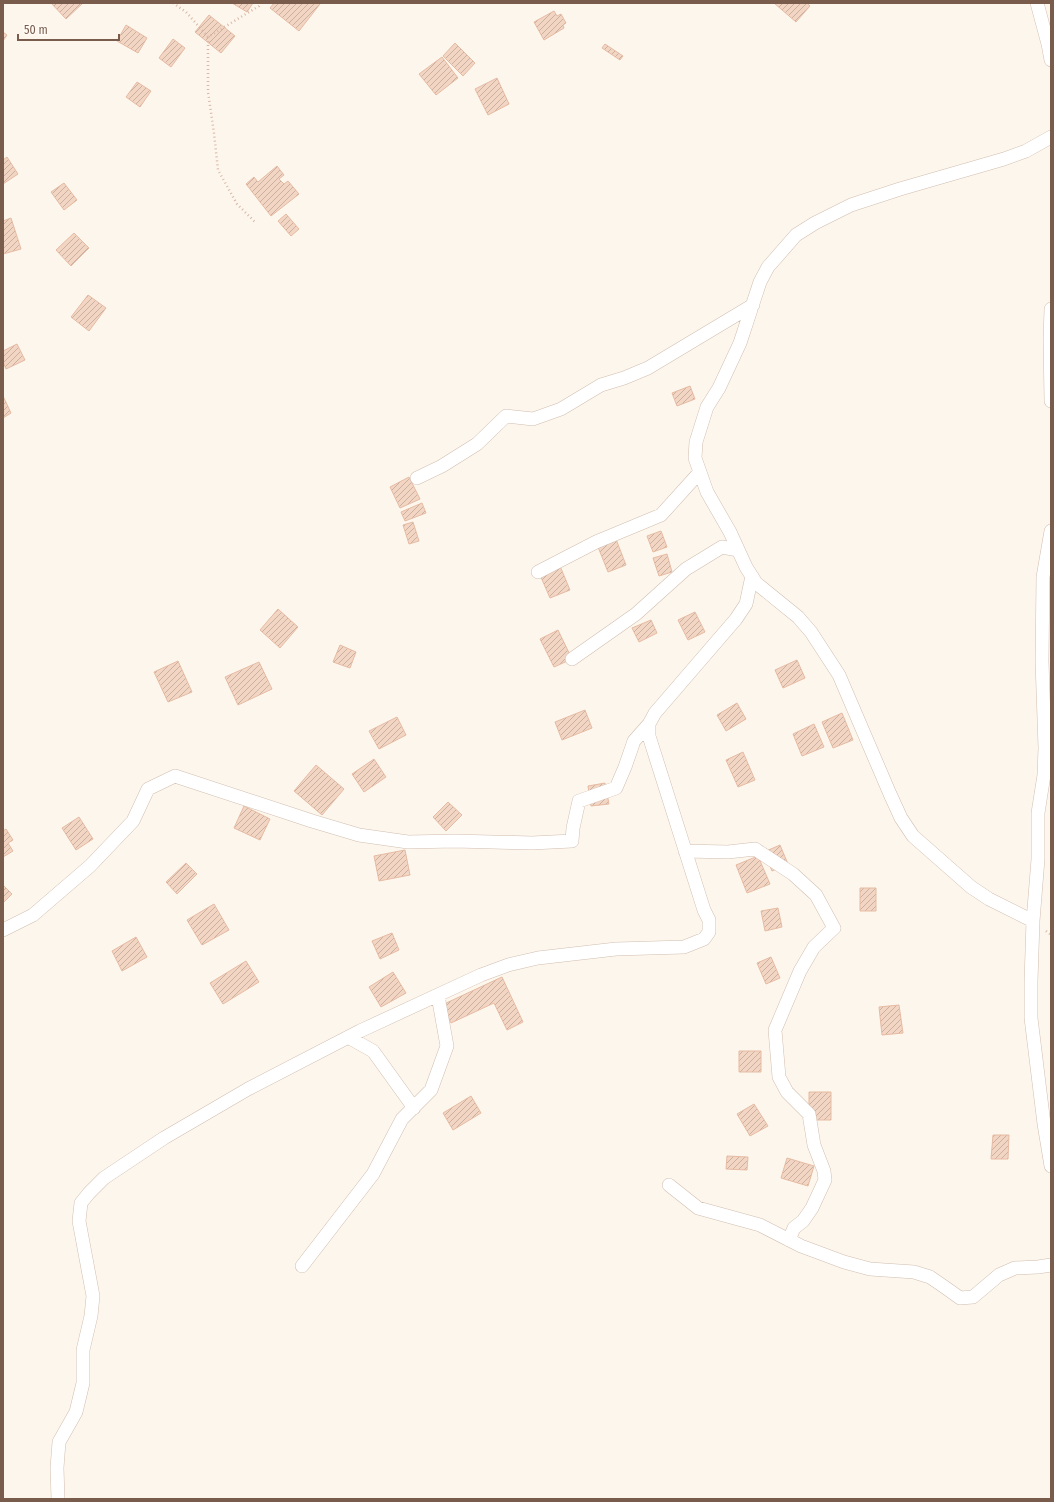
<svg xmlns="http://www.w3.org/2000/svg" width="1054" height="1502" font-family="'Fira Sans Condensed',sans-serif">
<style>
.building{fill:url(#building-hatch);stroke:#e6bba3}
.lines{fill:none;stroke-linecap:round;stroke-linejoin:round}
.minor-casing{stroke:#d1beb0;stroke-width:14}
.path{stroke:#d9b8a5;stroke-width:2.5;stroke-dasharray:1 3;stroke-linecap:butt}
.minor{stroke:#fff;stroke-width:13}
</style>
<defs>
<pattern id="building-hatch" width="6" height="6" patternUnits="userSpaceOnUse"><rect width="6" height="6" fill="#f3d5c3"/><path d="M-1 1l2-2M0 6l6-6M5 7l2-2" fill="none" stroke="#cab0a1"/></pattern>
</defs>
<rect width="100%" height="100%" fill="#fdf6ec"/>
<path class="building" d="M51,3H83L66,19Z
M232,3H253L247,12Z
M274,3H319L320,4L299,31L270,8Z
M774,3H807L810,6L796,22Z
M554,11L557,16L561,14L566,23L563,25L564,28L544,40L534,22Z
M209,15L235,36L221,53L195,32Z
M126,25L147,38L138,53L117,41Z
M3,32L7,35L3,41Z
M173,39L185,48L171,67L159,58Z
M455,43L475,63L463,76L443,56Z
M605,44L623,56L620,60L602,48Z
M442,57L458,78L436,95L419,74Z
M497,78L509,104L488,115L475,89Z
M137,82L151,91L140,107L126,97Z
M7,157L18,174L3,184V160Z
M277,166L284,175L279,179L284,184L288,181L299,194L271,216L246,184L254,177L258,182Z
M64,183L77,200L64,210L51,192Z
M286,214L299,229L291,236L278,221Z
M11,218L21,249L3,254V221Z
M74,233L89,248L71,266L56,250Z
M88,295L106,308L89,331L71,317Z
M17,344L25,360L6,369L3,362V351Z
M690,386L695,399L677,406L672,393Z
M3,396L11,413L3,418Z
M409,477L420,499L400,508L390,487Z
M422,503L426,513L405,521L401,512Z
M413,522L419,541L409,544L403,525Z
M661,531L667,547L653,552L647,536Z
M614,534L626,565L608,572L596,542Z
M667,554L672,572L659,576L653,558Z
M560,566L570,590L550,598L540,575Z
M278,609L298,627L280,648L260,630Z
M695,612L705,632L688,640L678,620Z
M651,620L657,633L639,642L632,628Z
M558,630L572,659L554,667L540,639Z
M340,645L356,652L350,668L333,662Z
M797,660L805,678L783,688L775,670Z
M178,661L192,692L168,702L154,672Z
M259,662L272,689L238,705L225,677Z
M737,703L746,719L726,731L717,715Z
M585,710L592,728L562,740L555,722Z
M842,713L853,740L833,748L822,722Z
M397,717L406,735L379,749L369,731Z
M814,724L824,747L802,756L793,734Z
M743,752L755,780L738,787L726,760Z
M374,759L386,777L364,792L352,774Z
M316,765L344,789L322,815L294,791Z
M605,783L609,804L591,806L588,786Z
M448,802L462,815L446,831L433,817Z
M244,806L270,819L260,840L234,828Z
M79,817L93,839L76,850L62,828Z
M6,829L13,840L8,843L13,851L3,857V831Z
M780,845L788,864L772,871L764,852Z
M405,850L410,875L379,881L374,856Z
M758,856L770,884L747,893L736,865Z
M186,863L197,874L177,894L166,882Z
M3,885L12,894L3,903Z
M860,888H876V911H860Z
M214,904L229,930L202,945L187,920Z
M778,908L782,927L765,931L761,911Z
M392,933L399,950L380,959L372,941Z
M136,937L147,957L122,971L112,951Z
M771,957L780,978L766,984L757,963Z
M246,961L259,982L223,1004L210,983Z
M393,972L406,993L381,1007L369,987Z
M502,977L523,1022L507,1030L494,1003L451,1023L442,1005Z
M899,1005L903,1033L882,1035L879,1007Z
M739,1051H761V1072H739Z
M809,1092H831V1120H809Z
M471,1096L481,1113L453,1130L443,1113Z
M754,1104L768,1126L750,1136L737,1114Z
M993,1135H1009L1008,1159H991Z
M727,1156L748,1157L747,1170L726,1169Z
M787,1158L814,1166L808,1186L781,1178Z"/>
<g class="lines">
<defs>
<path id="minor" d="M1037,3L1048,44L1051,60
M1051,309L1050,339L1051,401
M417,478L442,466L477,444L506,416L533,419L561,409L601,385L624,378L648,368L753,305
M1051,531L1043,577L1042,661L1045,748L1044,775L1038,813V859L1033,921L1031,981V1018L1044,1124L1051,1166
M538,572L596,542L661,515L699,473
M572,659L636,614L686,569L722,547L738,550
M685,851L728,852L755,849L793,874L816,895L834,928L814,947L800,971L775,1030L779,1077L787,1092L809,1114L814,1145L824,1171L825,1180L812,1208L803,1221L794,1228L789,1240
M1033,921L989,899L971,887L913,836L901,818L890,794L839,675L811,632L798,617L756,583L746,567L730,532L707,492L695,458L696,442L707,407L719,388L740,343L760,282L768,267L796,235L815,223L851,205L900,189L1004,159L1026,151L1051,137
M3,930L33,915L90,866L133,821L148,789L175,776L312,821L359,835L408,842L455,841L532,843L572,841L573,828L579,801L616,788L625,767L634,741L649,724
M348,1037L373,1051L414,1108
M669,1185L698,1208L760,1225L801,1246L844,1262L870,1269L914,1272L930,1277L946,1288L960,1298L973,1297L999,1275L1015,1268L1038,1267L1051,1265
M302,1266L373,1174L402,1119L431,1090L447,1046L438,996
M58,1499L57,1468L59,1442L76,1412L83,1383V1350L91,1316L93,1296L79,1221L81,1203L89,1193L104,1178L164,1138L248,1089L360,1031L481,975L508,965L538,958L616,949L684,947L704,939L709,932V920L704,910L649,736V724L655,713L736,619L746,604L752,576"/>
</defs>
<use href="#minor" class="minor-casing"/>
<path class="path" d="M173,3L186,12L208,37L259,6L260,3
M208,37V92L214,133L218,170L237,204L256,223
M1046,931L1051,935"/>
<use href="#minor" class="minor"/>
</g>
<rect width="1054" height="1502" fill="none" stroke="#7a5c4d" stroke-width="8"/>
<path d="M18 34v6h101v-6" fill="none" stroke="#7a5c4d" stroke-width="2"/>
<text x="24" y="34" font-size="12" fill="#7a5c4d" stroke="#fffaf3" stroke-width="3" paint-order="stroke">50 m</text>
</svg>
